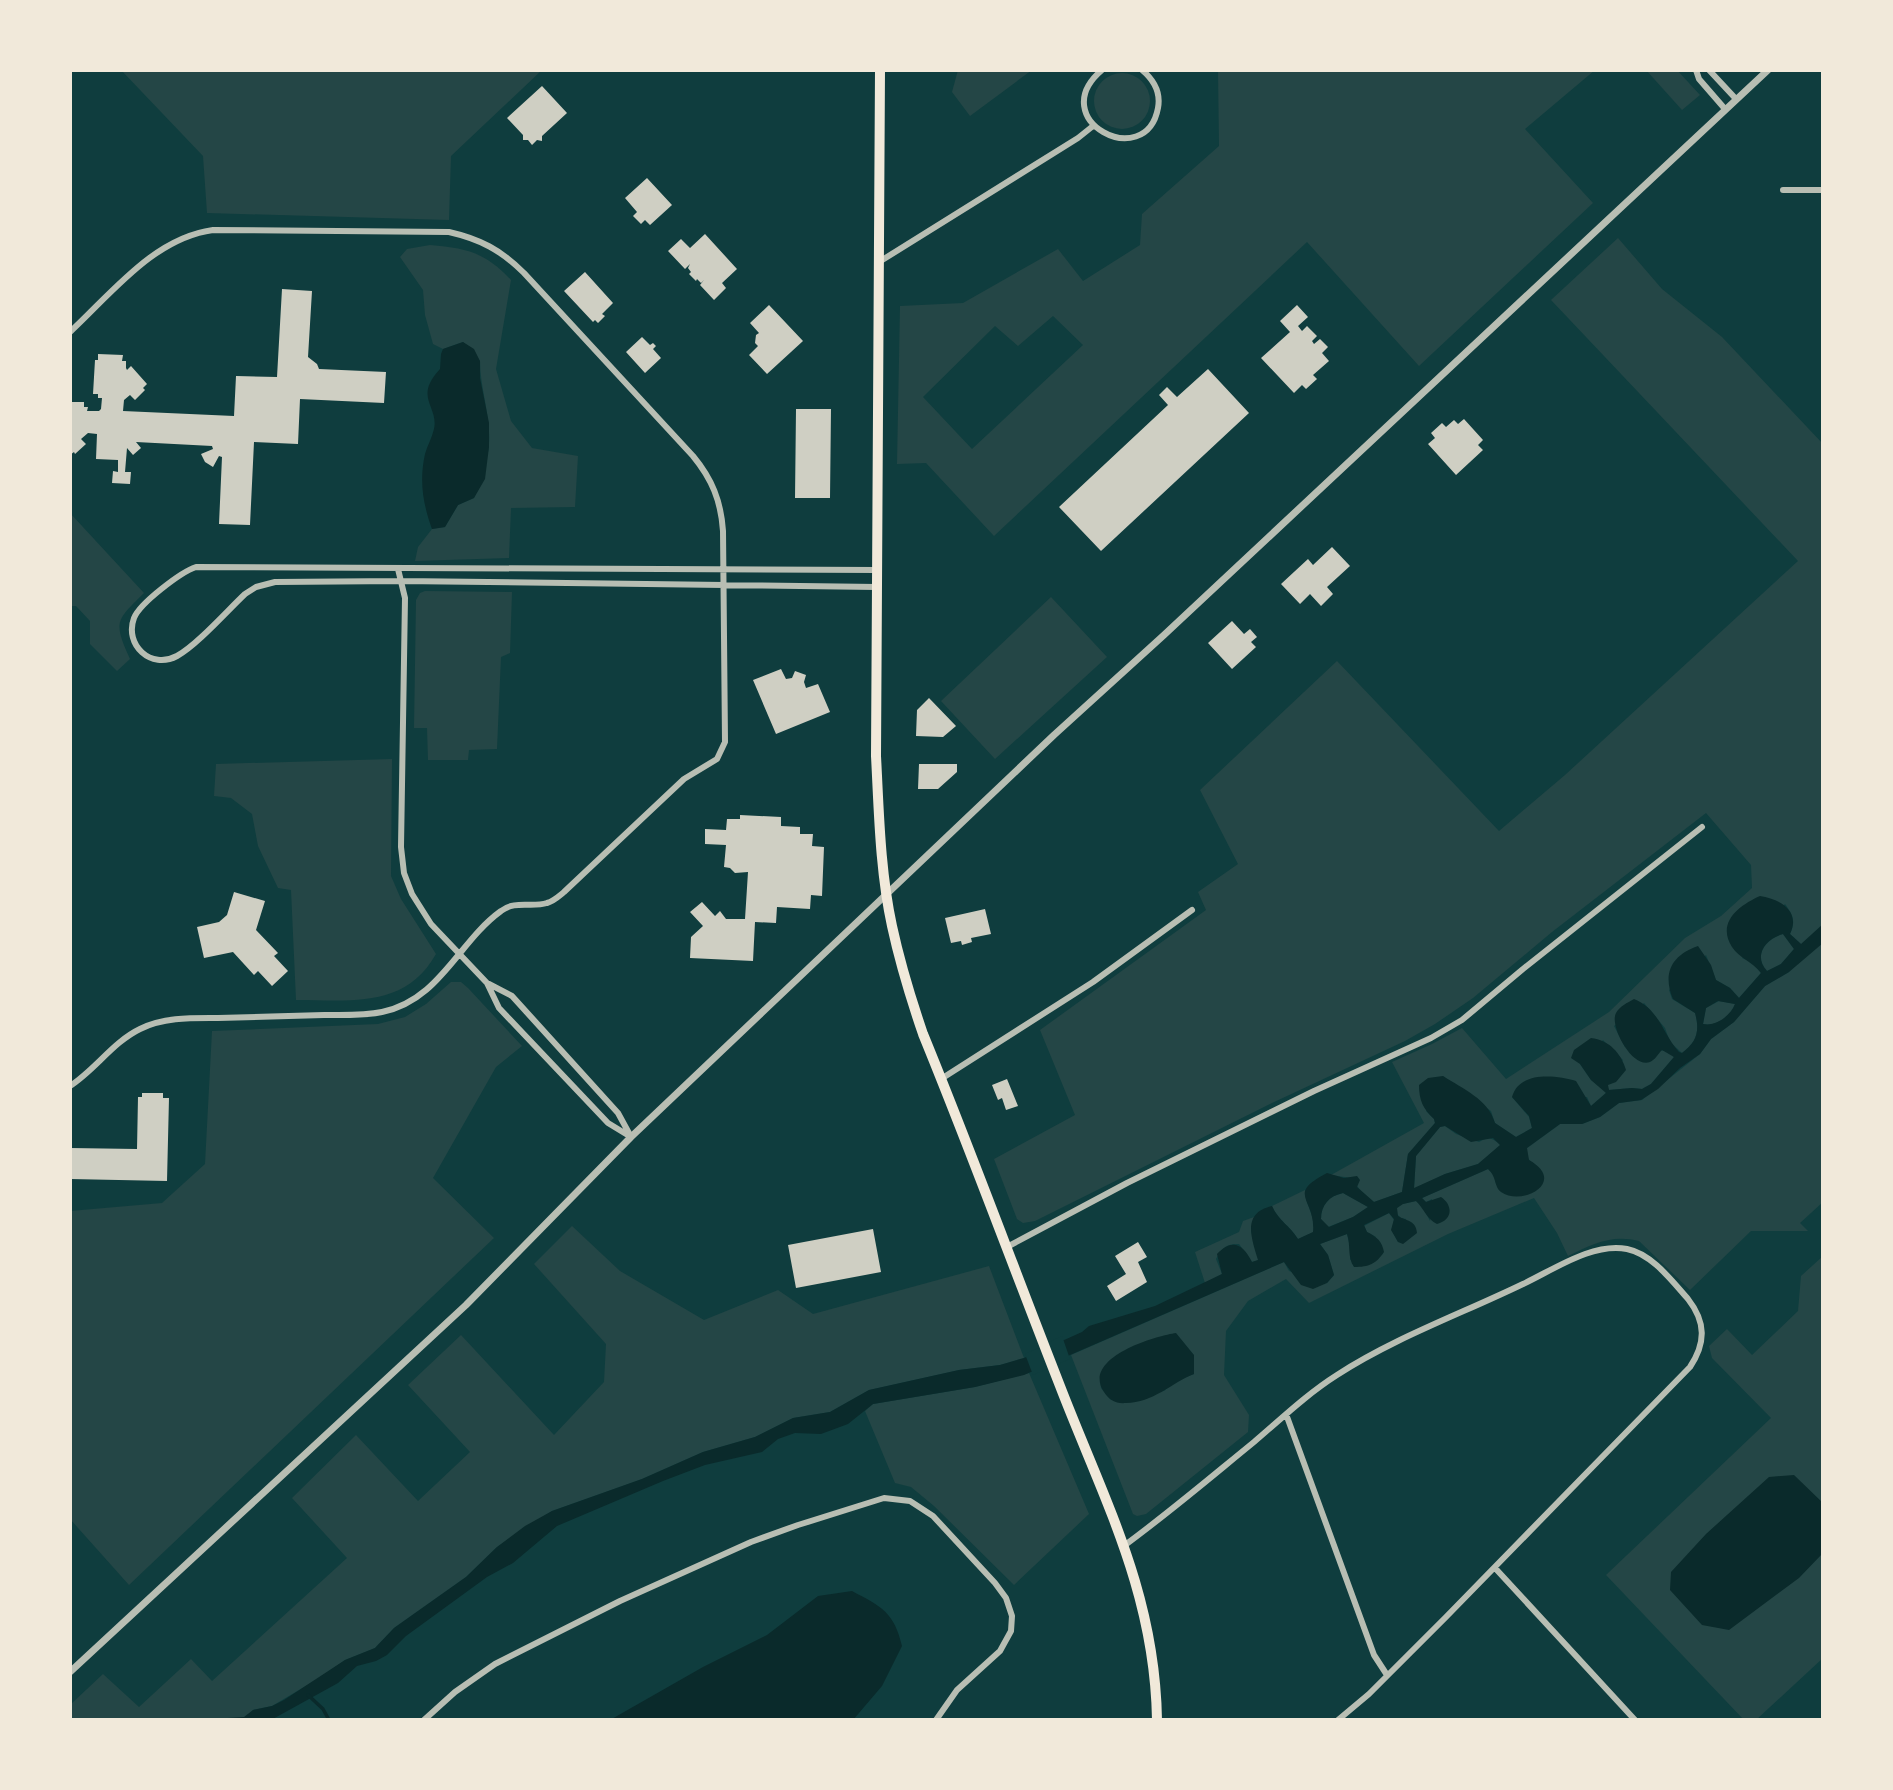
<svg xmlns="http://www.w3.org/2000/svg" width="1893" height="1790" font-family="'Roboto Condensed',sans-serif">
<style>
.green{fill:#244646;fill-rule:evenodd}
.water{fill:#0a2a2b;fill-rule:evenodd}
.pier{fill:#0f3d3e}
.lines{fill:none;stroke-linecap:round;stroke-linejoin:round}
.stream{stroke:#0a2a2b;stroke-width:3.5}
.building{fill:#cfcfc3}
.minor{stroke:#b8beb3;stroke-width:6}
.tertiary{stroke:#b8beb3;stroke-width:7}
.primary{stroke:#f1e9da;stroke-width:10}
</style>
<rect width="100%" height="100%" fill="#0f3d3e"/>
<path class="green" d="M121,70H542L451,156L449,220L207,213L203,156Z
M958,70H1032L970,116L952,92Z
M1218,70H1595L1525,129L1593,203L1419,366L1307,242L994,536L926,463L897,464L900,306L963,303L1058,249L1083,281L1140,245L1142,214L1219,146ZM1053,316L1083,345L972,449L923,397L995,326L1018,346Z
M1646,70H1677L1700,95L1682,110Z
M1094 101a28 28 0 1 1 56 0a28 28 0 1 1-56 0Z
M1618,238L1662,289L1722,337L1823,444V1112L1821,1114L1823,1117V1202L1800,1223L1808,1231H1751L1690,1290L1639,1241C1612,1234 1592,1244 1568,1256L1557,1233L1534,1198L1448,1234L1309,1303L1286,1279L1248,1301L1226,1331L1224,1375L1249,1415L1248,1432L1146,1514L1137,1516L1133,1514L1071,1355L1284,1262L1289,1271L1327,1283L1334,1275L1328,1255L1320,1244L1347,1234L1350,1247V1260L1376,1237L1367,1232L1364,1226L1389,1213L1394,1220L1392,1230L1398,1242L1406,1219L1401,1218L1396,1213L1397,1208L1402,1204L1416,1201L1423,1207L1430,1221L1432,1199L1426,1202L1422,1198L1488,1169L1494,1175L1496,1184L1532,1163L1527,1157V1148L1560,1124H1582L1600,1117L1619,1103L1642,1100L1700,1054L1711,1039L1734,1022L1765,986L1789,972L1801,944L1790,934C1796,921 1793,915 1785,904L1742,958L1754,963L1761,973L1739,998L1730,988L1716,980L1706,955L1669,990L1672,999L1695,1013C1700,1031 1697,1042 1682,1053L1670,1042L1665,1028L1644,1003L1614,1026L1625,1047L1667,1051L1674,1057L1651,1084L1642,1089L1632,1088L1609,1090L1607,1086L1623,1060L1603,1040L1580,1064L1591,1080L1607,1092L1591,1106L1587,1097H1512L1529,1117L1532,1128L1516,1137L1495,1123L1491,1111L1443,1076L1426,1111L1434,1119L1435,1123L1408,1154L1402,1192L1374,1202L1361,1191L1351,1178L1331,1175L1424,1123L1392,1062L1432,1044L1462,1028L1506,1079L1609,1012L1685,938L1721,916L1752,888L1751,865L1706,813L1552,932L1473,998L1435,1024L1405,1041L1272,1103L1035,1221L1023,1223L1017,1219L994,1159L1075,1115L1040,1030L1206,910L1198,892L1238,864L1200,790L1337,661L1499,831L1565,775L1798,561L1551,300ZM1194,1374L1176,1381L1164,1391L1111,1400L1101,1388L1100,1375Z
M430,245C467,248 486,253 511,280L496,369L511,421L532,448L578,456L575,507L511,508L509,558L415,561L418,547L432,529L445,527L458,505L474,498C479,481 488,462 489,444C491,416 480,389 480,361L463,342L443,349L433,344L425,315L423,290L400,257L407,249Z
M70,513L144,593C116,621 113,621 130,659L117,671L90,644V621L76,606H70Z
M425,591L512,592L510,653L501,657L497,749L469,750L468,760H428L427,728H414L416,600L420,593Z
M1051,597L1107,657L995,759L941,701Z
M392,759L391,876L401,899L436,954C405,1009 350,1000 296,1000L291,890L278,888L258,846L252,814L231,798L214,796L216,764Z
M1783,934L1794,949L1781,964L1767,971C1753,956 1765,939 1783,934Z
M451,982H461L468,988L522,1046L496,1067L433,1178L494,1238L129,1585L70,1519V1211L162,1203L205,1164L212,1031L378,1024L405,1017L426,1004Z
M1719,1001L1735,1004C1731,1016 1716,1027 1703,1024L1706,1008Z
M1445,1126L1456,1134L1479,1142C1489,1136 1492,1138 1501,1145L1478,1164L1445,1174L1414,1189L1416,1156L1440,1127Z
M1305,1190C1305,1205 1315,1214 1314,1232L1298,1239C1290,1226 1278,1220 1272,1206Z
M1343,1193L1368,1207L1353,1217L1328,1227L1321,1219C1321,1205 1329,1196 1343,1193Z
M1254,1217L1251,1231L1259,1260L1252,1262L1239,1244C1227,1243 1221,1249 1216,1259L1222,1274L1205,1283L1195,1252L1239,1232L1243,1221Z
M572,1226L620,1271L704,1320L778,1290L813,1314L989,1266L1024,1358L1000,1365L959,1370L869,1390L830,1412L793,1418L755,1437L703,1452L642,1479L552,1511L497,1547L466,1577L394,1628L375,1648L345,1660L321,1677L272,1706L253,1710L247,1720H70V1705L103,1674L139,1707L191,1659L212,1681L347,1558L292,1498L356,1435L418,1501L470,1452L408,1385L461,1335L554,1435L604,1382L606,1344L534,1264Z
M1823,1256V1658L1756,1720H1744L1606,1575L1771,1418L1712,1358L1709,1346L1727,1329L1752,1355L1798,1311L1801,1276Z
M1029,1373L1089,1514L1014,1585L934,1506L911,1487L895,1483L865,1411L873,1404L975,1387Z"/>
<path class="water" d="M463,342L474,349L480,361V378L489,423V447L485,479L474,498L458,505L445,527L432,529C423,504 419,481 425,454C427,446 432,438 434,429C439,406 413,398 440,369L441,354L443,349Z
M1760,896C1780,899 1801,911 1790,934L1801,944L1823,924V943L1789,972L1765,986L1734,1022L1711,1039L1700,1054L1680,1068L1658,1089L1641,1100L1619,1103L1600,1117L1582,1124H1560L1527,1148L1529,1160C1568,1182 1522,1207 1501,1192C1494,1187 1497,1177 1488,1169L1422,1198L1426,1202L1441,1197C1454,1206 1452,1220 1437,1224C1427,1219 1424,1209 1416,1201L1403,1204L1397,1208L1398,1216C1406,1221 1416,1220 1417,1233L1403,1244L1398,1242L1391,1230L1394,1219L1389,1213L1364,1225L1367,1232C1377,1237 1382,1241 1384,1252C1376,1264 1369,1267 1354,1267C1347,1257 1351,1245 1347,1234L1320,1244L1328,1255L1334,1275L1327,1283L1313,1289L1301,1285L1284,1262L1024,1375L975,1387L873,1404L848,1424L821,1434L795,1433L778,1439L762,1452L705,1465L663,1481L557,1526L513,1563L487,1577L406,1636L387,1655L376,1661L357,1666L338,1683L271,1720H195L244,1717L253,1710L272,1706L284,1700L345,1660L375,1648L394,1628L466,1577L497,1547L525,1526L552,1511L642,1479L703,1452L755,1437L793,1418L830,1412L869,1390L959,1370L1000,1365L1024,1358L1082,1332L1089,1326L1155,1306L1222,1274L1217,1254C1232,1238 1243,1244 1252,1262L1258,1260C1251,1237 1242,1213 1272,1206C1278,1220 1290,1226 1298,1239L1313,1232C1316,1198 1285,1195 1327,1173L1344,1178L1357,1176L1360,1180L1357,1187L1374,1202L1402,1192L1408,1154L1435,1123L1434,1119C1423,1109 1419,1100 1419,1085L1428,1078L1443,1076C1463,1089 1488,1099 1495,1123L1516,1137L1532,1128L1529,1116L1512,1097C1519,1071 1555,1075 1576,1081L1591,1106L1606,1093L1591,1080L1580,1064L1571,1058L1574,1050L1591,1038C1609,1040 1621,1053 1626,1070L1616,1082L1608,1085L1609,1090L1632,1088L1642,1089L1651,1084L1674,1057L1662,1050C1658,1054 1655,1060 1650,1062C1632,1069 1609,1025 1616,1013C1620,1006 1627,1003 1634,999C1660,1010 1662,1033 1679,1052L1682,1053C1697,1042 1700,1031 1695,1013L1673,999C1662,973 1672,955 1698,946L1711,965L1716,980L1730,988L1739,998L1761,973C1752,961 1739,958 1732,947C1716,922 1740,905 1760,896ZM1783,934L1794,949L1781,964L1767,971C1753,956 1765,939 1783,934ZM1718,1001L1735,1004C1731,1015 1716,1027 1703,1024L1706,1008ZM1445,1126L1471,1142L1493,1138L1500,1145L1478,1164L1445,1174L1414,1188L1416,1156L1440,1127ZM1343,1193L1368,1207L1353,1217L1329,1227L1321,1219C1321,1205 1329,1196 1343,1193Z
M1176,1333L1194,1355V1374C1171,1383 1153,1403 1126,1403C1116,1404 1109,1400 1104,1392C1081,1358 1155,1336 1176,1333Z
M1794,1475L1823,1503V1553L1799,1578L1729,1630L1702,1625L1670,1590L1671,1572L1706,1534L1769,1477Z
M852,1591C882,1607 894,1612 902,1646L882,1686L853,1720H610L703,1667L767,1635L818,1596Z"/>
<path class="pier" d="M1062,1336L1070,1359L1033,1375L1025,1354Z"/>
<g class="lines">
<path class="stream" d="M308,1695L323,1709L329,1720"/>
</g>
<path class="building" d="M542,86L567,113L542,136V141L537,140L532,145L528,140H523V135L507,118Z
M647,178L672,205L650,225L645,220L641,224L633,216L637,212L625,198Z
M705,234L737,269L722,283L726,288L714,300L700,285L704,280L701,283L697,279L696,281L689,274L691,272L688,268L690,264L685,269L668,251L681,239L690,248Z
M585,272L613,303L602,314L605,316L598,323L595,320L593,322L564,291Z
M282,289L312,291L308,357L317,364L319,369L386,372L384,403L300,399L298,444L254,442L250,525L219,524L222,457L219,456L213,467L205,462L201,454L213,449L212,446L136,442L141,448L133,455L127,448L125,472H131L130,484L112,483L113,471L118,472V460L96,459L97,434L88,433L81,439L86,444L75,454L74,452L70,455V402H84V407H88L87,411H99L101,409L102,398H98V394H93L95,360H98V354L123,355L122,361H126V368L127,370L131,366L147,384L143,388L145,390L135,400L130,395L124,400L123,411L234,416L236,376L277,377Z
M769,305L803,341L767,374L749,355L758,346L755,343L756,335L759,333L750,323Z
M1297,305L1308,317L1298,326L1302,331L1307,326L1317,336L1312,341L1314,344L1320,339L1328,347L1322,353L1329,361L1313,375L1317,379L1306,389L1302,385L1294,393L1261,358L1290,332L1280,321Z
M642,337L650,345L653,343L656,346L653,349L661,358L645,373L626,352Z
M1208,369L1249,413L1101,551L1059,507L1168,405L1159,395L1167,387L1177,397Z
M796,409H831L830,498H795Z
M1464,419L1483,440L1478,445L1483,450L1456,475L1428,444L1435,438L1431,433L1442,423L1446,427L1454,420L1458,424Z
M1332,547L1350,566L1327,587L1333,594L1321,606L1310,594L1300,604L1281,584L1308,559L1313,565Z
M1232,621L1244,634L1250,629L1257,637L1251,642L1256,647L1232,669L1208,643Z
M781,669L786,679L792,678L795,671L806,675L804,682L806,688L818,684L830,712L776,734L753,680Z
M929,698L956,726L943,737L916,736L917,710Z
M919,764H957V772L938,789H918Z
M740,815L781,817V826L800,827V834H813L812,846L824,847L822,896L811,895L810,909L777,907L776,923L755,922L753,961L690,958L691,937L703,926L690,912L702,902L715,916L720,911L726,919H745L748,872L735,873L730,868L724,867L726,845L705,844V829L726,830L727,819H740Z
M234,892L265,901L256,930L278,953L274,956L288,971L272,986L258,971L254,975L233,952L204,958L197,927L219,922L227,915Z
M985,909L991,934L971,938L972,942L962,945L961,941L951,943L945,918Z
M1007,1079L1018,1106L1006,1110L1002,1098L998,1100L992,1085Z
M142,1093H163V1098H169L167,1181L70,1179V1148L137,1149L138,1097H142Z
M873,1229L881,1272L796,1288L788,1245Z
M1138,1242L1147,1257L1138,1262L1147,1282L1116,1301L1107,1286L1126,1274L1115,1256Z"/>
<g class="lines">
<path class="minor" d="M1102,70C1043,120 1146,173 1158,108C1161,92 1154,80 1142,70
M1696,70L1699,79L1725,109
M1709,70L1736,99
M1783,190H1823
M879,262L1078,138L1093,126
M70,332C112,293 154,238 213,230L449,232C480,239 501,250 524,273L693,456C712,479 721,501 723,531L725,742L717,759L684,779L564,892C559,896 554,901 547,903C532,908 515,900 501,911C458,942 440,1000 382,1012C363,1016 343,1015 324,1015C289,1016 253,1017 218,1018C192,1018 164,1017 140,1029C113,1042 95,1070 70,1086
M398,569L405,598L401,847L404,873L412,894L431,924L487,983L499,1008L608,1123L631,1137
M877,587L401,581L275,582L256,587L245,594C227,611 197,645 177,656C151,670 124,645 134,618C140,603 181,572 196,567L877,570
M489,984L512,996L618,1113L630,1135
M941,1079L1093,982L1192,910
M1007,1247L1127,1183L1314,1091L1431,1038L1462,1020L1523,969L1702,827
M1286,1414L1374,1655L1387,1675
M1125,1545C1170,1512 1211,1477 1254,1442C1281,1419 1307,1394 1337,1375C1394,1338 1461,1314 1523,1284C1553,1270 1593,1242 1627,1249C1652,1254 1672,1281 1688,1299C1706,1322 1706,1343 1690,1367L1446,1617L1369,1694L1338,1720
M1495,1568L1635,1720
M424,1720L455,1692L495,1664L620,1601L751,1542L798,1525L884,1498L910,1501L933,1516L995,1583L1006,1598L1012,1616L1011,1631L1000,1651L957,1690L936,1720"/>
<path class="tertiary" d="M70,1672L466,1305L631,1137L1054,735L1164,635L1768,70"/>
<path class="primary" d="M880,70L876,756C879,812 880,871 892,926C900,963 911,999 923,1034C971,1151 1014,1269 1060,1386C1104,1500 1155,1593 1157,1720"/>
</g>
<rect width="1893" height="1790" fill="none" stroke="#f1e9da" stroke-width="144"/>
</svg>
